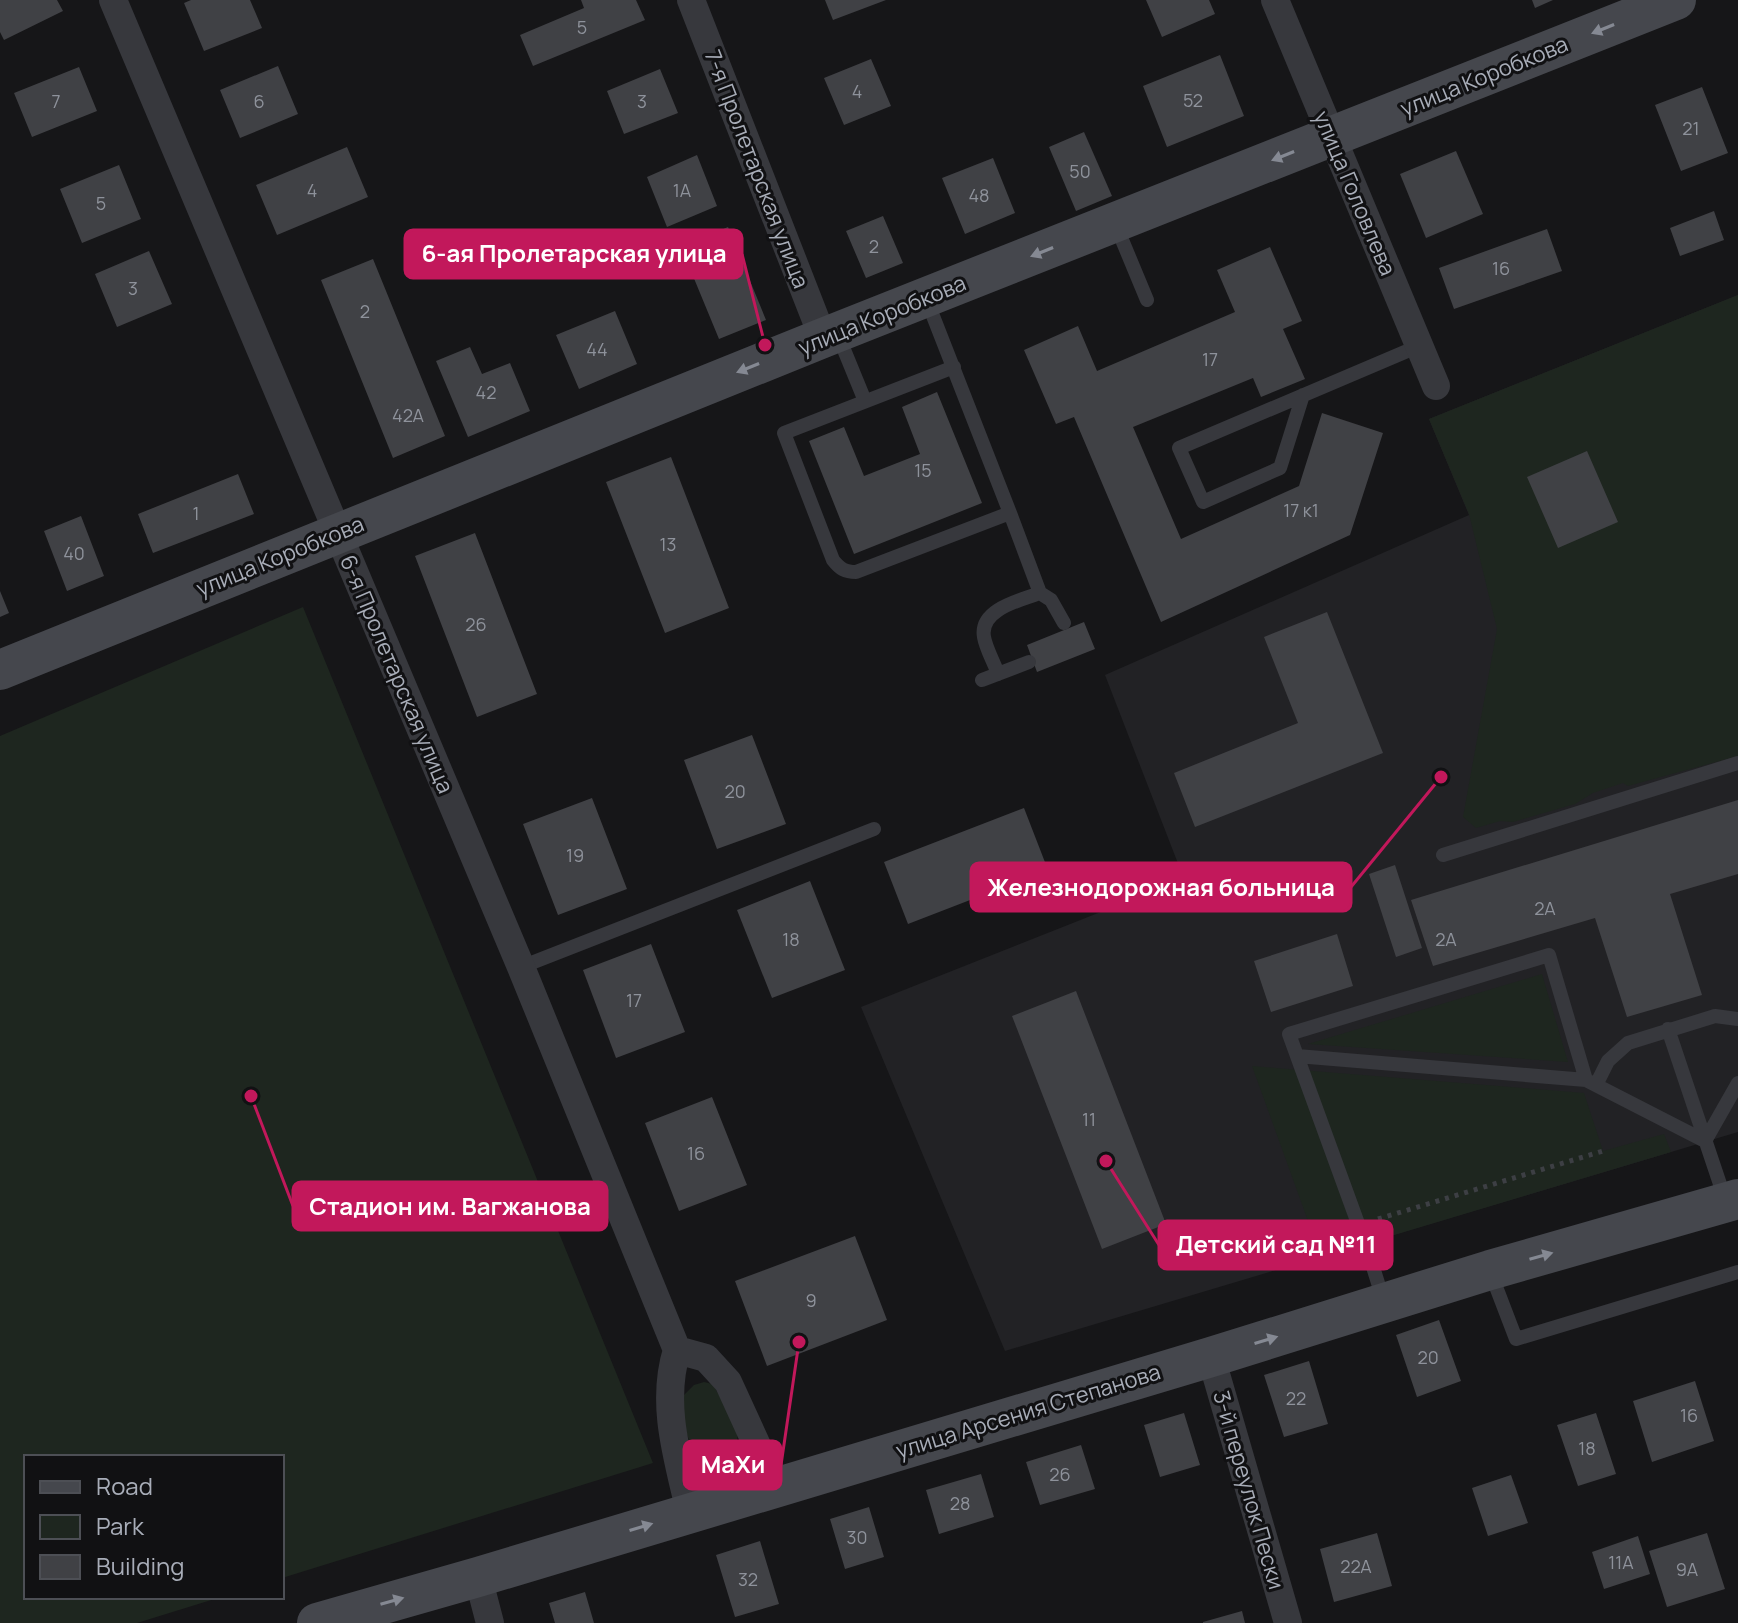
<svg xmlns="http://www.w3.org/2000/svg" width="1738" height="1623" font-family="Manrope,sans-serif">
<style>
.built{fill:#222225}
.green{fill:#1e261f}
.building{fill:#404145}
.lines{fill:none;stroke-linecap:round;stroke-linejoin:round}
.path{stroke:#3d3f44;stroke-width:5;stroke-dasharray:4 6;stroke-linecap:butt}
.lane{stroke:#37383d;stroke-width:14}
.street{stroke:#37383d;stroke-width:28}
.secondary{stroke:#45474d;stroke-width:40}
.oneway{fill:#858993}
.labels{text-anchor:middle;stroke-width:6;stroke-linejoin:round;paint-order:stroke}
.number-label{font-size:18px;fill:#8e929b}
.street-label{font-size:22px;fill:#a8adb8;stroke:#111113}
.leader{fill:none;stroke:#c2185b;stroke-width:3}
.callout-dot{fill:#c2185b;stroke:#111113;stroke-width:3}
.callout{fill:#c2185b;stroke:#c2185b;stroke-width:3}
.callout-label{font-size:24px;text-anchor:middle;font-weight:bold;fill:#fff}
</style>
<rect width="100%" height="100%" fill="#161618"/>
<path class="built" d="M1738,295V1132L1005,1351L861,1007L1184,879L1105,675L1469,515L1429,419Z"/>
<path class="green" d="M1738,295V756L1628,786L1623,783L1593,793L1575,804L1513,822L1500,821L1476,828L1463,817L1497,629L1469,514L1429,419Z
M303,607L653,1463L282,1578V1457H26V1597H221L137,1623H0V736Z
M1542,974L1568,1062L1308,1044Z
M1252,1066L1584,1093L1603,1151L1664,1134L1671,1152L1321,1257Z
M704,1382L713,1384C719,1396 734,1418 737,1430C743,1454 706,1464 693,1446C683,1433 684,1413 683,1396L694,1385Z"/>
<path class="building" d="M0,0H57L63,11L4,40L0,32Z
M191,0H250L262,28L204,51L184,3Z
M581,0H636L645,20L533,66L520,35L584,8Z
M825,0H886L833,20Z
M1146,0H1209L1215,14L1162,37Z
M1532,0H1553L1535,8Z
M1220,55L1244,116L1167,147L1143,86Z
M871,59L891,106L844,125L824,78Z
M278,66L298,114L240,138L220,90Z
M79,67L97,111L32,137L14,93Z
M660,69L678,113L624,134L607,91Z
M1702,87L1728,153L1681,171L1655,105Z
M1084,132L1112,196L1076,211L1049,147Z
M347,147L368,197L277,235L256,185Z
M1456,151L1483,214L1426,238L1400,174Z
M697,155L717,206L667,227L647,177Z
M993,158L1015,213L965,234L942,178Z
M119,165L141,219L82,243L60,189Z
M1714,211L1724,240L1680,256L1670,228Z
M883,216L903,263L866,278L846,231Z
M728,227L766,320L719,339L681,247Z
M1547,229L1562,271L1454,309L1439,268Z
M1270,247L1302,321L1283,329L1305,379L1261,397L1253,378L1133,427L1181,539L1299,486L1322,413L1383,433L1350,535L1161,622L1074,417L1056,424L1024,350L1078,326L1097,371L1235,312L1217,270Z
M149,251L172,304L117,327L95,274Z
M373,259L445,436L393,458L321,280Z
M615,311L637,364L579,389L556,335Z
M470,347L482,374L510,363L530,411L468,437L436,361Z
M937,392L982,503L854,554L809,441L844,427L864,476L920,454L902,407Z
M1587,451L1618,522L1558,548L1527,477Z
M671,457L729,608L665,633L606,482Z
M238,474L254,514L153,553L138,514Z
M81,516L104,576L67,591L44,531Z
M475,533L537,694L477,717L415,556Z
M0,591L9,613L0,617Z
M1327,612L1383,753L1195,827L1174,773L1298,723L1264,637Z
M1084,622L1095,649L1037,672L1027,645Z
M752,735L786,824L717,849L684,760Z
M592,798L627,889L558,915L523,824Z
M1738,800V874L1670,894L1702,995L1627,1017L1595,918L1433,966L1411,900Z
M1024,808L1048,870L908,924L884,862Z
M1262,863L1273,890L1228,909L1216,882Z
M1395,865L1422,948L1396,957L1369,874Z
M810,881L845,970L772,998L737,910Z
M1337,934L1353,986L1271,1012L1254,961Z
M651,944L685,1032L616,1058L583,970Z
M1076,991L1166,1224L1102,1249L1012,1016Z
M712,1097L747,1185L679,1211L645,1123Z
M855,1236L887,1320L767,1366L735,1281Z
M1439,1320L1461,1381L1417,1397L1396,1335Z
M1309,1361L1328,1424L1284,1437L1264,1375Z
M1695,1381L1714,1441L1652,1462L1633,1401Z
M1184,1413L1200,1465L1160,1477L1144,1425Z
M1596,1413L1616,1474L1578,1486L1557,1425Z
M1081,1445L1095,1489L1040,1505L1026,1462Z
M981,1474L994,1517L939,1534L926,1490Z
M1511,1475L1528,1523L1488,1536L1472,1488Z
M869,1507L884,1557L845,1569L830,1519Z
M1377,1533L1392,1586L1334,1602L1320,1549Z
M1707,1533L1725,1589L1667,1607L1649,1551Z
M1638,1536L1650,1574L1604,1589L1592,1552Z
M760,1541L779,1604L735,1617L716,1555Z
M585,1592L594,1623H555L549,1603Z
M1242,1611L1245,1623H1203V1622Z"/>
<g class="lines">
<path class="path" d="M1378,1219L1603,1151"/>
<path class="lane" d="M1115,223L1147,300
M926,298L1010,513L856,572C845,572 840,569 833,560L784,433L954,367
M838,335L865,401
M1303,395L1280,468L1203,502L1179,448L1419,346
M1010,513L1040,593L1051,600L1064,623
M998,674C994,662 986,649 984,637C979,609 1021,600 1040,593
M982,680L1029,662
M1443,855L1738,763
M521,967L874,829
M1668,1029L1725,1199
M1297,1056L1586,1080L1705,1141L1738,1083
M1596,1085L1608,1061L1628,1043L1715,1016L1738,1019
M1490,1271L1516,1339L1738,1272
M1383,1299L1368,1251L1289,1034L1549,955L1586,1080"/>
<path class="street" d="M113,0L521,967L677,1350L706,1358L728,1382L776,1487
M691,0L823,338
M1275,0L1436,386
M677,1350C660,1404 678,1459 690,1512
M1211,1357L1288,1623
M478,1577L490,1623"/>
<path class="secondary" d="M0,670L823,338L1676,0
M317,1623L478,1577L1211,1357L1490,1270L1738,1199"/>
</g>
<defs><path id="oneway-solid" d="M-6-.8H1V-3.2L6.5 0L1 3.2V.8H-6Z" transform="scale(2)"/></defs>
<g class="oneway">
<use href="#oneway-solid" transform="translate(1603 29) rotate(158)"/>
<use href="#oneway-solid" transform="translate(1283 156) rotate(158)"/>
<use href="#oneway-solid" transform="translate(1042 252) rotate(158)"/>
<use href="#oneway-solid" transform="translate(748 368) rotate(158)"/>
<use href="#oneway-solid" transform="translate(1541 1256) rotate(-16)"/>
<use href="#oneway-solid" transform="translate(1266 1340) rotate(-17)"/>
<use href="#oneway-solid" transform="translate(641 1527) rotate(-17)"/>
<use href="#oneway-solid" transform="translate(392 1601) rotate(-16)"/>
</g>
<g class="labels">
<g class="number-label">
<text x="582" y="34">5</text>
<text x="857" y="98">4</text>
<text x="1193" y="107">52</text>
<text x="56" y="108">7</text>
<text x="259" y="108">6</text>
<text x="642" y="108">3</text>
<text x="1691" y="135">21</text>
<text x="1080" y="178">50</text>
<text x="312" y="197">4</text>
<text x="682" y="197">1А</text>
<text x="979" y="202">48</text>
<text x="101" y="210">5</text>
<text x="874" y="253">2</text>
<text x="1501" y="275">16</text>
<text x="133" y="295">3</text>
<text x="365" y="318">2</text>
<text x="597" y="356">44</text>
<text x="1210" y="366">17</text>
<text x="486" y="399">42</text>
<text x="408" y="422">42А</text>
<text x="923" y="477">15</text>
<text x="1301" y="517">17 к1</text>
<text x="196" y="520">1</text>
<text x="668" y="551">13</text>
<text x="74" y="560">40</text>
<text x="476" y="631">26</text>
<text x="735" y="798">20</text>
<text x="575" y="862">19</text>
<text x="1545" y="915">2А</text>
<text x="791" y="946">18</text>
<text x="1446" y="946">2А</text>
<text x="634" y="1007">17</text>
<text x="1089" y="1126">11</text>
<text x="696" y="1160">16</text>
<text x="811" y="1307">9</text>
<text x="1428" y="1364">20</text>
<text x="1296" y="1405">22</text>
<text x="1689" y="1422">16</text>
<text x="1587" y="1455">18</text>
<text x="1060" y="1481">26</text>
<text x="960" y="1510">28</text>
<text x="857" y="1544">30</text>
<text x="1621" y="1569">11А</text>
<text x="1356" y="1573">22А</text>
<text x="1687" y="1576">9А</text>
<text x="748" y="1586">32</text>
</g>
<g class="street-label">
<text transform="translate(1484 76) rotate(-22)" y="8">улица Коробкова</text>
<text transform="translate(757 169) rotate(69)" y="8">7-я Пролетарская улица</text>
<text transform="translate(1355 193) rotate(67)" y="8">улица Головлева</text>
<text transform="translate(882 315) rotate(-22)" y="8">улица Коробкова</text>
<text transform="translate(280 556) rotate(-22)" y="8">улица Коробкова</text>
<text transform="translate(397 674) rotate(67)" y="8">6-я Пролетарская улица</text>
<text transform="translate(1028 1411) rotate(-17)" y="8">улица Арсения Степанова</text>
<text transform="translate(1249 1490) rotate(74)" y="8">3-й переулок Пески</text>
</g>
</g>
<path class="leader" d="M765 345L742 254M1441 777L1351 887M251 1096L293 1206M1106 1161L1159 1245M799 1342L781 1465"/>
<g class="callout-dot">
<circle cx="765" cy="345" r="8"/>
<circle cx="1441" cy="777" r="8"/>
<circle cx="251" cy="1096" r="8"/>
<circle cx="1106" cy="1161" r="8"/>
<circle cx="799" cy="1342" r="8"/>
</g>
<g class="callout">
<rect x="405" y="230" width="337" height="48" rx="8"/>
<rect x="971" y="863" width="380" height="48" rx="8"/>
<rect x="293" y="1182" width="314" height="48" rx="8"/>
<rect x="1159" y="1221" width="233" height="48" rx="8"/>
<rect x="684" y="1441" width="97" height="48" rx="8"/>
</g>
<g class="callout-label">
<text x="574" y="262">6-ая Пролетарская улица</text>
<text x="1161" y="896">Железнодорожная больница</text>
<text x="450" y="1215">Стадион им. Вагжанова</text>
<text x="1276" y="1253">Детский сад №11</text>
<text x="733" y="1473">МаХи</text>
</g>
<rect x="24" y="1455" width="260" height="144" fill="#111113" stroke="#4d4f55" stroke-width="2"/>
<rect x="40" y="1481" width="40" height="12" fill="#45474d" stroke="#4d4f55" stroke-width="2"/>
<text x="96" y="1495" font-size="24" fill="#a8adb8">Road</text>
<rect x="40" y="1515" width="40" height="24" fill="#1e261f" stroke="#4d4f55" stroke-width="2"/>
<text x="96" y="1535" font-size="24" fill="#a8adb8">Park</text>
<rect x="40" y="1555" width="40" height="24" fill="#404145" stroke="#4d4f55" stroke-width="2"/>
<text x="96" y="1575" font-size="24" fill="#a8adb8">Building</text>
</svg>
